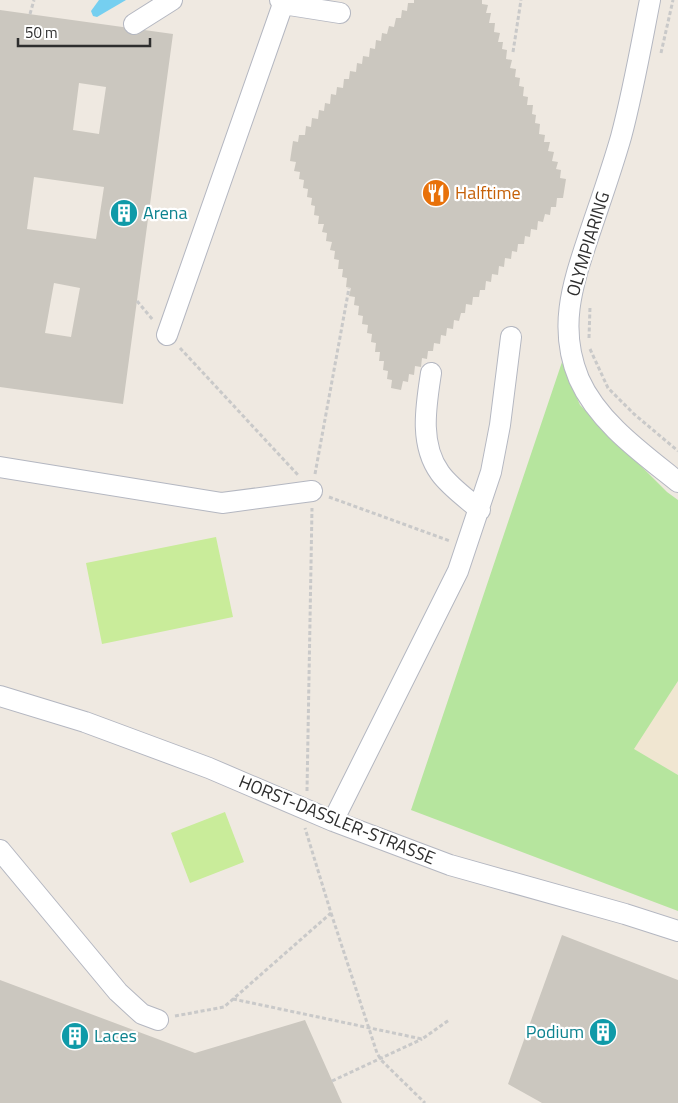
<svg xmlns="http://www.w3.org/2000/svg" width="678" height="1103" font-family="'Titillium Web',sans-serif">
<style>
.education{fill:#f0e6d1}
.green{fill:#b6e59e}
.pitch{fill:#c9ec9a}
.water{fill:#75cff0}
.building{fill:#cbc7bf;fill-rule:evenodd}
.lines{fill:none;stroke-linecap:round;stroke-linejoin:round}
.minor-casing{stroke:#b4b7c1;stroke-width:22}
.path{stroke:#c9c9c9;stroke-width:3;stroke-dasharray:4 2.5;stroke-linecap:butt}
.minor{stroke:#fff;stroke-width:20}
.labels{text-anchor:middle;stroke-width:4.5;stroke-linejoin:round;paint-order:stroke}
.food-label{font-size:18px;fill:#c56008;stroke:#fff;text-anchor:start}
.culture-label{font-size:18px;fill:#0d838f;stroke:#fff;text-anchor:start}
.street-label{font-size:18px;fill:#2e2e2e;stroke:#fff}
</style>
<rect width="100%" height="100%" fill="#efe9e1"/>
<path class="education" d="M678,681V775L633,749Z"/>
<path class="green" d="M562,362L580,405L667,492L678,500V681L634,749L678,775V911L411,810Z"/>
<path class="pitch" d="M216,537L233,617L102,644L86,563Z
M225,812L244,862L190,883L171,833Z"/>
<path class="water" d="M99,0H126L97,17L93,16L91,11Z"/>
<path class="building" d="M414,0H482V4L488,5L486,13H491L489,23H495L494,32L500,33L498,42H503L502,49L507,50L506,59L512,60L510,68L516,69L515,77L520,78L519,86L524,87L523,96L528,97L527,105H533L532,114L536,115L535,123L540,124L539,134L545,135L544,142H550L548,151L554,152L552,161L558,162L556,169L561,170L560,178L566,179L563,198H557L556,207H551L550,215L545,214L543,222L538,221L537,230L531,229L530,237L525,236L524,244H518L517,252L512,251L511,259L505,258L504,267L499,266L498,275L492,274L491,282L486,281L485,290H480L479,297H473L472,305L466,304L465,313H461L459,321L454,320L453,329L447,328L446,336L441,335L440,344L434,343L433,351H428L427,359L422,358L421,367L415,366L414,375L409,374L408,382L403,381L401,390L391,388L392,380L387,379L388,371L383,370L384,361H379L380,352H375L376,343L371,342L372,334L367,333L368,325L362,324L363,316L358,315L359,306L354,305L355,297L349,296L351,288L346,287L347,278L342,277L343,269H338L339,260L334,259L335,251L330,250L332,242L326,241L327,233L322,232L324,224H318L319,216L314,215L315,206L311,205L312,198L307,197L308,189L303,188L304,180L299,179L300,172L294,171L296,162L290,161L293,141L298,142L299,135H305L306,126L311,127L312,118L318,119L319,110L324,111L325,103L330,104L331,94L336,95L337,87L343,88L344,79H349L350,71L356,72L357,63L362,64L363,56L369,57L370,48L375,49L376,40L381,41L382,33L387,34L389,26L394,27L396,18H401L402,10L407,11L408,3H414Z
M0,10L173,34L123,404L0,387ZM79,83L106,87L99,134L73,130ZM34,177L104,187L96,239L27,229ZM54,283L80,288L71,337L45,333Z
M562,935L678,980V1103H542L508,1084Z
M0,980L195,1053L305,1020L342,1103H0Z"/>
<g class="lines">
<defs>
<path id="minor" d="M650,0C641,46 633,92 621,137C611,172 599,205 588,238C572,286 558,329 579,379C598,422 642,453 678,482
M283,4L340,13
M134,24L172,0
M167,335L283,4L280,0
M431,373C426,406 419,444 440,473C450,487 466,498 480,510
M0,467L222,503L312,491
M0,696L85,722L209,768L333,821L450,865L625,914L678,931
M333,821L458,571L491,472L500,425L511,337
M0,850L118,992L142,1014L158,1020"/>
</defs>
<use href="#minor" class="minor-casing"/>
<path class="path" d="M30,14L34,0
M513,52L521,0
M661,53L673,0
M137,301L153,320
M589,338L590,307
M180,348L298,475
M590,349L608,388L634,414L678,451
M315,474L349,288
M329,497L450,541
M307,791L312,508
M331,913L377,1053L381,1060L425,1103
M233,999L422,1039L449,1020
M175,1016L224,1007L331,913L305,828
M332,1081L422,1039"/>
<use href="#minor" class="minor"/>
</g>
<defs>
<symbol id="restaurant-disc" viewBox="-11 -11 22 22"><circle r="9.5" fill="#e8710a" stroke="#fff"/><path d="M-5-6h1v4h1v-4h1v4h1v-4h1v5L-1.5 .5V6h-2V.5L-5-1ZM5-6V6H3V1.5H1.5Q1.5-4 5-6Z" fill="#fff"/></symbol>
<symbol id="building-disc" viewBox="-11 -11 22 22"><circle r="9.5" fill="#0f9aa8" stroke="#fff"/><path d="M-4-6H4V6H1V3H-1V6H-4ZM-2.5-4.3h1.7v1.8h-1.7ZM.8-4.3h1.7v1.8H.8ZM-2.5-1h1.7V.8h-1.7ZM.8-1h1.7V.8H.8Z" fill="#fff"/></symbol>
</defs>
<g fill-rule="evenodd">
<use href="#restaurant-disc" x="420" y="177" width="32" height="32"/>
<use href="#building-disc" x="108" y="197" width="32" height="32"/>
<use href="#building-disc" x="587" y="1016" width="32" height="32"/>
<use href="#building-disc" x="59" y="1020" width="32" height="32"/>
</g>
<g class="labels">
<g class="food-label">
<text x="455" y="199">Halftime</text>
</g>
<g class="culture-label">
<text x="143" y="219">Arena</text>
<text x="584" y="1038" text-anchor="end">Podium</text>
<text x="94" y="1042">Laces</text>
</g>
<g class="street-label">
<text transform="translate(588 244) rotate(-73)" y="6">OLYMPIARING</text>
<text transform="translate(337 820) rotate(22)" y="6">HORST-DASSLER-STRASSE</text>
</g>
</g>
<path d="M18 38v8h132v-8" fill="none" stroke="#2e2e2e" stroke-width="2.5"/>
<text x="25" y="38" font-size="15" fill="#2e2e2e" stroke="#ffffff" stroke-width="4" paint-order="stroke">50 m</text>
</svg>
